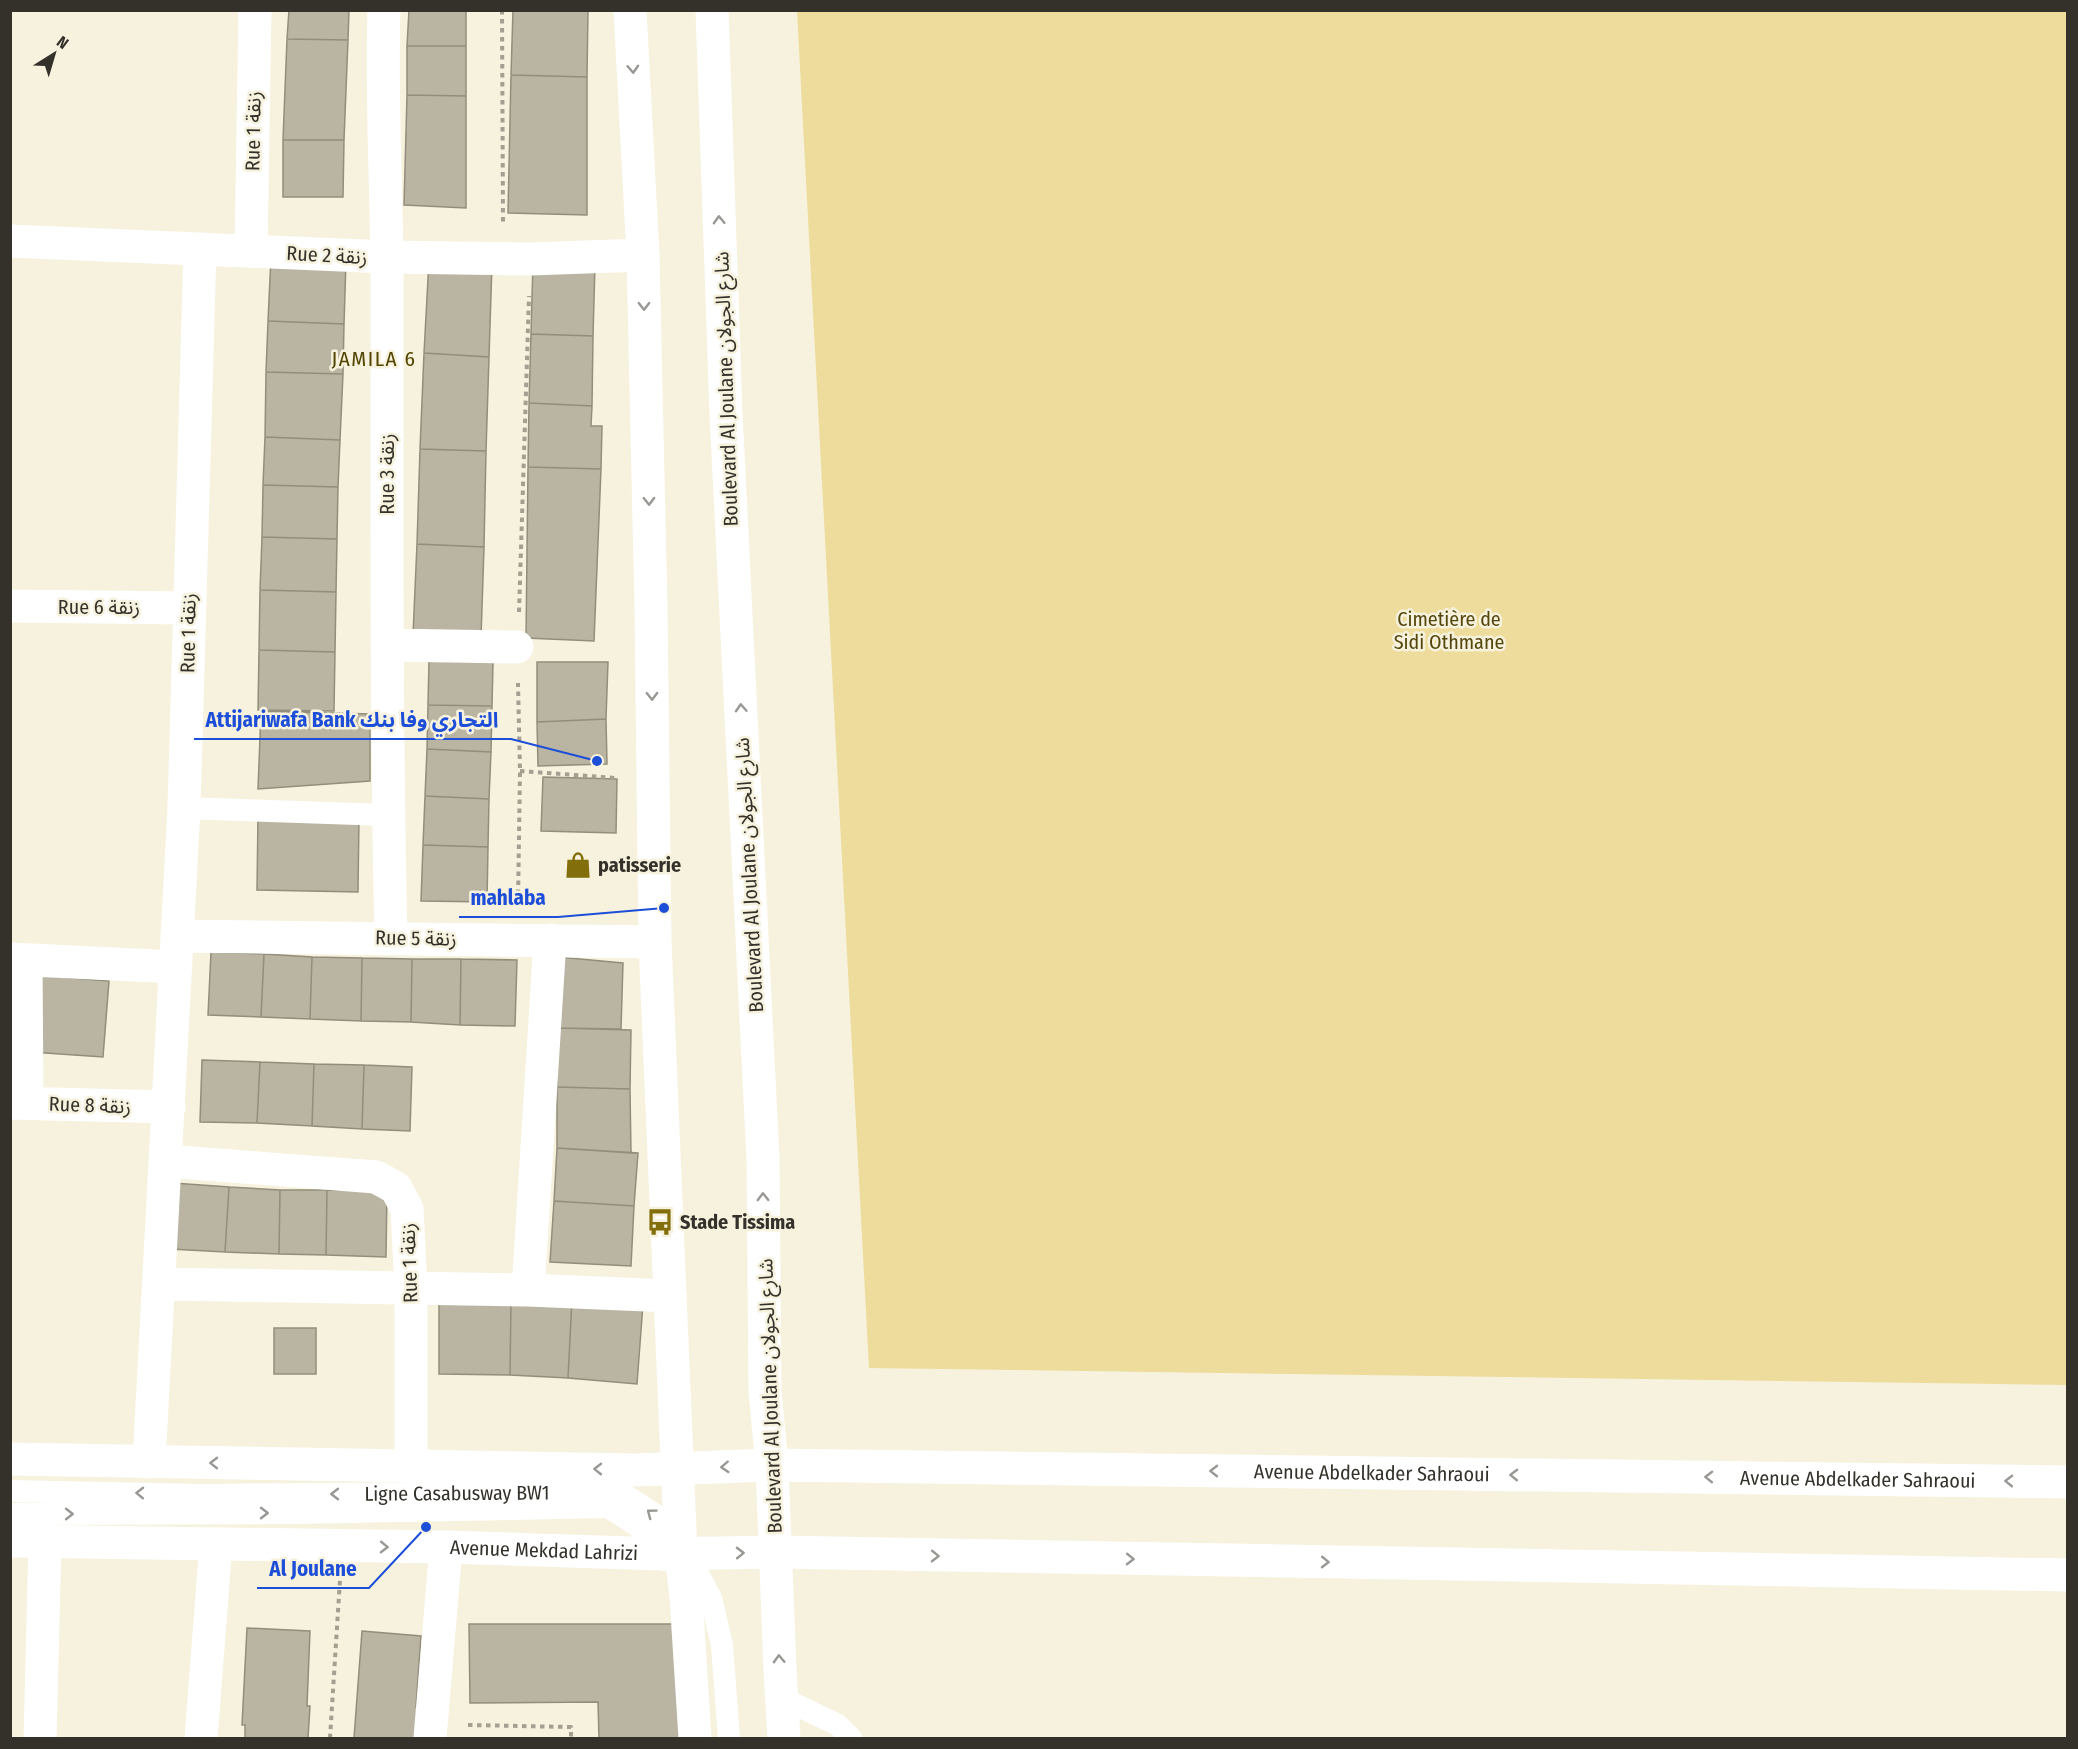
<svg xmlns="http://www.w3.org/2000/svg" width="2078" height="1749" font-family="'Fira Sans Condensed','Noto Sans Arabic',sans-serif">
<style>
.green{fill:#eddc9b}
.building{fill:#bab5a2;stroke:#928e7b;stroke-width:1.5}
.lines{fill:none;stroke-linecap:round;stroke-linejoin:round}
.path{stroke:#a39f91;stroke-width:4;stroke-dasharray:4.5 4.5;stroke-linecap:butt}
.service{stroke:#fff;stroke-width:22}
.minor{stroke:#fff;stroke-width:33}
.secondary{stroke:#fff;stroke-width:33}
.oneway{stroke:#999894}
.labels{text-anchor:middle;stroke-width:5;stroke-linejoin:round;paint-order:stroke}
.street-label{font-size:20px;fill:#33312a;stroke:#f7f2de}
.park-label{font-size:20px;fill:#54470d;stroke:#f7f2de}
.poi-label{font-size:20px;font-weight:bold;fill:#33312a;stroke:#f7f2de;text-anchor:start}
.neighbourhood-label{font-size:21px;letter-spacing:1.5px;fill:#524400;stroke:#f7f2de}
.leader{fill:none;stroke:#1d4ed8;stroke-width:2}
.callout-dot{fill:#1d4ed8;stroke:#f7f2de;stroke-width:2}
.callout-label{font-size:21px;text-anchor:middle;font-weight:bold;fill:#1d4ed8;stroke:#f7f2de;stroke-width:5;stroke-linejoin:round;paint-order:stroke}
</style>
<rect width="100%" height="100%" fill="#f7f2de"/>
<path class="green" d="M797,11H2067V1385L869,1368Z"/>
<path class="building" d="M289,10H349L348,40L287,39Z
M409,10H466V46H407Z
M513,10H588L587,77L511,75Z
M287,39L348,40L344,140H283Z
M407,46H466V96L407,95Z
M511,75L587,77V215L508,213Z
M407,95L466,96V208L404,205Z
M283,140H344L343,197H283Z
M271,257L346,260L344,324L268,321Z
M429,260L492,263L489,357L424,353Z
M533,262L595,264L593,336L531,334Z
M268,321L344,324L343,374L266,372Z
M531,334L593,336L592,406L529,403Z
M424,353L489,357L486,451L420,449Z
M266,372L343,374L340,440L265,437Z
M529,403L592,406L591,426H602L601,469L528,467Z
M265,437L340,440L338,487L263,485Z
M420,449L486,451L484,547L417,544Z
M528,467L601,469L594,641L526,638Z
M263,485L338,487L337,539L262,537Z
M262,537L337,539L336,592L260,590Z
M417,544L484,547L481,638L413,635Z
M260,590L336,592L335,652L259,650Z
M259,650L335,652L334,711L258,710Z
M429,661L493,662L492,706L428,705Z
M537,662H608L606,719L537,722Z
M428,705L492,706L491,752L427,749Z
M261,711L370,714V781L258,789Z
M606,719L607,764L538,766L537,722Z
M427,749L491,752L489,799L425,796Z
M543,777L617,779L616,833L541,831Z
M425,796L489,799L488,847L423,845Z
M258,815L359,817L358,892L257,890Z
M423,845L488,847L487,902L421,901Z
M211,952L264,954L261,1017L208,1015Z
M264,954L312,957L310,1019L261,1017Z
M312,957L362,958L361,1021L310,1019Z
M558,957L623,963L621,1029L558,1028Z
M362,958L412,959L411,1022L361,1021Z
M412,959H461L460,1025L411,1022Z
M461,959L517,960L515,1026L460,1025Z
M36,975L109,981L103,1057L31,1052Z
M558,1028L631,1030L630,1089L557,1087Z
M202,1060L260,1062L257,1123L200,1122Z
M260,1062L314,1064L312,1126L257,1123Z
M314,1064L364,1065L362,1129L312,1126Z
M364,1065L412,1067L410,1131L362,1129Z
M557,1087L630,1089L631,1153L557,1148Z
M557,1148L638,1153L634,1206L554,1201Z
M173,1183L229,1187L225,1252L170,1249Z
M229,1187L280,1190L279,1254L225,1252Z
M280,1190H327L326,1255L279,1254Z
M327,1190L387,1191L386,1257L326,1255Z
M554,1201L634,1206L631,1266L550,1262Z
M439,1299L511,1300L510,1375L439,1374Z
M572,1299L568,1378L510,1375L511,1300Z
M572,1299L643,1304L637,1384L568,1378Z
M274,1328H316V1374H274Z
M469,1624H680V1738H599L598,1702L470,1703Z
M247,1628L310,1631L307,1706H310L308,1738H245V1725H242Z
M362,1631L421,1636L416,1707L421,1708L419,1738H354Z"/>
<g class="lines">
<path class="path" d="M502,10L503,222
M519,612L529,296
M520,771L616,778
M518,903L520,771L518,683
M468,1725L571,1727V1738
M330,1738L340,1580"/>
<g class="service">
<path d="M184,808L388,815"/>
<path id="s1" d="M10,1491L199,1495L604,1492L628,1497L657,1516L681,1554L695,1568L711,1598L722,1645L729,1738"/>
<path d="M10,1514L296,1513L608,1507L638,1526L664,1560"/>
<path d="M782,1698L838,1725L851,1738"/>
</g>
<path class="minor" d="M384,10C381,102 387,194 387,285C387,503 386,720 391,938
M10,241L387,257L530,259L643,255
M251,251L255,10
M10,606L188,608
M387,645L517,647
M177,936L655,942
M10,959L176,967
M26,960L27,1103
M10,1103L169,1107
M165,1161L376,1177L396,1188L407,1209L411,1289V1467
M159,1284L528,1290L670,1296
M528,1290L550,940
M149,1462L184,808L200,249
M40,1738L45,1542
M201,1738L216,1544
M430,1738L446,1547"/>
<g class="secondary">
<path d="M630,10L643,255L651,609L655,942L681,1554L686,1597L695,1738"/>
<path d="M712,10L726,413L763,1159L765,1392L772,1465L780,1670L784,1738"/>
<path id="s2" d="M10,1459L635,1470L772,1465L2068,1482"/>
<path id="s3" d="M10,1541L446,1547L661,1554L777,1552L2068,1575"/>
</g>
</g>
<defs><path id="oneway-chevron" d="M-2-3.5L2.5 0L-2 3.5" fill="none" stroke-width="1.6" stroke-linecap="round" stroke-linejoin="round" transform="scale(1.5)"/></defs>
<g class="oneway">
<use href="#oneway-chevron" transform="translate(633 69) rotate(87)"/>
<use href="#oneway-chevron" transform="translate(719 220) rotate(-92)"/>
<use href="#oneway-chevron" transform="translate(644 306) rotate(89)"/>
<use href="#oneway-chevron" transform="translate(649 501) rotate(89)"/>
<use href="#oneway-chevron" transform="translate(652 696) rotate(89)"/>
<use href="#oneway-chevron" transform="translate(741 708) rotate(-93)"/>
<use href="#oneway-chevron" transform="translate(763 1197) rotate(-91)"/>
<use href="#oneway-chevron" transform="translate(214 1463) rotate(-179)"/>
<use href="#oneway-chevron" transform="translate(725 1467) rotate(177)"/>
<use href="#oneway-chevron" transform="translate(598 1469) rotate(-179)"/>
<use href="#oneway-chevron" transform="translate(1214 1471) rotate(-179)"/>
<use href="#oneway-chevron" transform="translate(1514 1475) rotate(-179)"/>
<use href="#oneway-chevron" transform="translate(1709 1477) rotate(-179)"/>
<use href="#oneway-chevron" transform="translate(2009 1481) rotate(-179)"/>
<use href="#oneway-chevron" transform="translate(140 1493) rotate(-179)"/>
<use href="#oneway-chevron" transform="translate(335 1494) rotate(180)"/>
<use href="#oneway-chevron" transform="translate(264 1513)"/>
<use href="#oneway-chevron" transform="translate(651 1513) rotate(-143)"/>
<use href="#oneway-chevron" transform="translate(69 1514)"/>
<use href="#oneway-chevron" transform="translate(384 1547) rotate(1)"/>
<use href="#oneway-chevron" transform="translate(740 1553) rotate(-1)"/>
<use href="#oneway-chevron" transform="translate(935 1556) rotate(1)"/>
<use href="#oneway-chevron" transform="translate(1130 1559) rotate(1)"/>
<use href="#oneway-chevron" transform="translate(1325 1562) rotate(1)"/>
<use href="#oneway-chevron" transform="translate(779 1659) rotate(-92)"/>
</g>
<defs>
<symbol id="shop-bare" viewBox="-9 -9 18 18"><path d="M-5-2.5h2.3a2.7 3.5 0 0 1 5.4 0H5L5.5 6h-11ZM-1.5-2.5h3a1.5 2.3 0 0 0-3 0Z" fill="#826e0a" stroke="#f7f2de" stroke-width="2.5" paint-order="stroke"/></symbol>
<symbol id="bus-bare" viewBox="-9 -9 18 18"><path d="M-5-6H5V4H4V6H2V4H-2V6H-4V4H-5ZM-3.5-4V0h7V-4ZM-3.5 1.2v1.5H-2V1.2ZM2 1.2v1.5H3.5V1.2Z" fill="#826e0a" stroke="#f7f2de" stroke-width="2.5" paint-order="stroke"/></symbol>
</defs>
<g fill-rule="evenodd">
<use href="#shop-bare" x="559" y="846" width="38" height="38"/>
<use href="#bus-bare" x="641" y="1203" width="38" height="38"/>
</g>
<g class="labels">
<g class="street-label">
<text transform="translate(253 131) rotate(-89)" y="7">Rue 1 زنقة</text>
<text transform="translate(327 255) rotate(3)" y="7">Rue 2 زنقة</text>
<text transform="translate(726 389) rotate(-92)" y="7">Boulevard Al Joulane شارع الجولان</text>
<text transform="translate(387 474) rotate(-90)" y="7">Rue 3 زنقة</text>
<text x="99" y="614">Rue 6 زنقة</text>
<text transform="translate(188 633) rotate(-89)" y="7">Rue 1 زنقة</text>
<text transform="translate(749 875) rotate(-93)" y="7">Boulevard Al Joulane شارع الجولان</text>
<text transform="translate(416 938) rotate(1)" y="7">Rue 5 زنقة</text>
<text transform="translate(90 1105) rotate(2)" y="7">Rue 8 زنقة</text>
<text transform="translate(409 1263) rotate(-92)" y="7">Rue 1 زنقة</text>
<text transform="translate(770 1396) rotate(-92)" y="7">Boulevard Al Joulane شارع الجولان</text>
<text dy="7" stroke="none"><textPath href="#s2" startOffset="1362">Avenue Abdelkader Sahraoui</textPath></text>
<text dy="7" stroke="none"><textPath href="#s2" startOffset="1848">Avenue Abdelkader Sahraoui</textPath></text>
<text dy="7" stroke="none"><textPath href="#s1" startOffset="447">Ligne Casabusway BW1</textPath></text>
<text dy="7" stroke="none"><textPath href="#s3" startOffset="534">Avenue Mekdad Lahrizi</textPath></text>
</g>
<g class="park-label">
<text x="1449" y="626">Cimetière de<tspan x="1449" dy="23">Sidi Othmane</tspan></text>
</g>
<g class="poi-label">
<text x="598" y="872">patisserie</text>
<text x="680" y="1229">Stade Tissima</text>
</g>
<g class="neighbourhood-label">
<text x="374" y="366">JAMILA 6</text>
</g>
</g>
<path class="leader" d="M597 761L511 739H194M664 908L558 917H459M426 1527L369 1588H257"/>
<g class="callout-dot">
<circle cx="597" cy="761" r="6"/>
<circle cx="664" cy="908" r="6"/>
<circle cx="426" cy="1527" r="6"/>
</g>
<g class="callout-label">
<text x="352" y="727">Attijariwafa Bank التجاري وفا بنك</text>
<text x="508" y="905">mahlaba</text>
<text x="313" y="1576">Al Joulane</text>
</g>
<rect width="2078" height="1749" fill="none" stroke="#33312a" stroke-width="24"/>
<g transform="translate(54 54) rotate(37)" stroke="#f7f2de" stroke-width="4.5" paint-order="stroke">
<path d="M0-4.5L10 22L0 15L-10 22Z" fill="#33312a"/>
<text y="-9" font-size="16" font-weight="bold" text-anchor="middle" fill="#33312a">N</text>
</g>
</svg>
